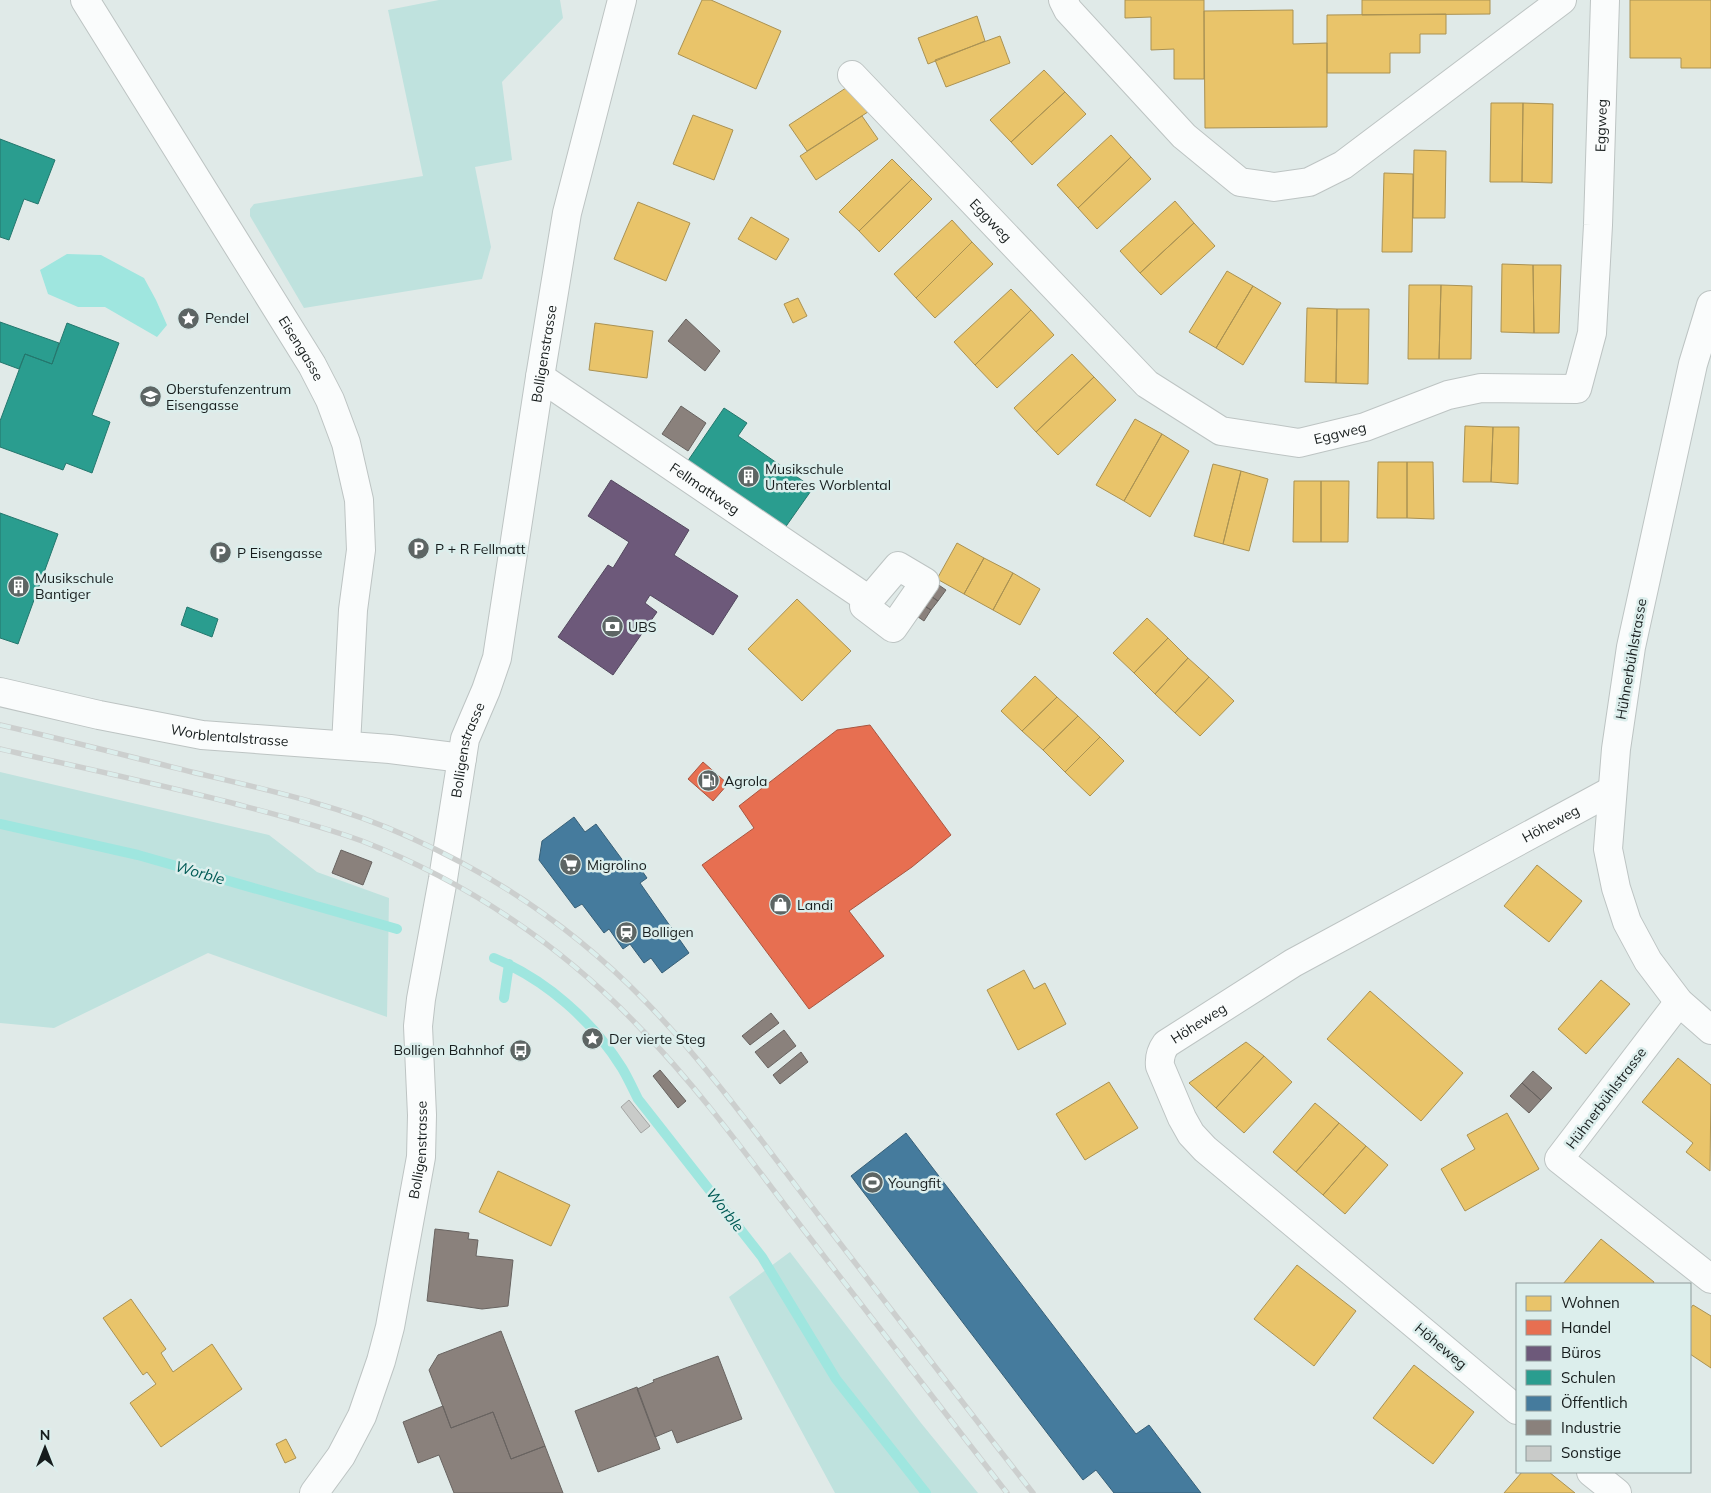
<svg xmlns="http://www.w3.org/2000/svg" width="1711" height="1493" font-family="Mulish,sans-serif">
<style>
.green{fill:#bfe2de}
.water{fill:#9fe6df}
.homes{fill:#e9c46a;stroke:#aa9253}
.shops{fill:#e76f51;stroke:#a95641}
.offices{fill:#6d597a;stroke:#53475e}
.schools{fill:#2a9d8f;stroke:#24776d}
.public{fill:#457b9d;stroke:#375f77}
.industry{fill:#8a817c;stroke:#686360}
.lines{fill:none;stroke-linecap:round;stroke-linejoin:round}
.stream{stroke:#9fe6df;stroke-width:10}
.building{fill:#c9cbc9;stroke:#a4a6a4}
.minor-casing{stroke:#bdc4c3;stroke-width:30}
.major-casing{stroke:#bdc4c3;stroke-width:30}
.minor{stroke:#fafcfc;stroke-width:28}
.major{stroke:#fafcfc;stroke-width:28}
.rail-casing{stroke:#cccfce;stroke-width:5.5}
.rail{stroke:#dceeec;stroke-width:4;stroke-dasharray:11;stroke-linecap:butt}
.labels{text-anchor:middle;stroke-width:5;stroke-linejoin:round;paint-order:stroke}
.street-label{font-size:14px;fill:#171d1d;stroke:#dceeec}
.poi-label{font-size:14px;fill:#171d1d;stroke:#dceeec;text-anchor:start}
.water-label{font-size:15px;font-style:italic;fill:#005a55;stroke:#dceeec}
</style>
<rect width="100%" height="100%" fill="#e0eae8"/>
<path class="green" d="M439,0H560L563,18L502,82L512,160L475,167L491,247L482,279L304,308L250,216V209L254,204L423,176L388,10Z
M0,772L269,835L317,872L389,898L387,1017L208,953L54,1028L0,1023Z
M790,1252L921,1423L978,1493H835L729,1297Z"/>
<path class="water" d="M67,254L101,255L144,278L156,300L167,325L157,337L105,307H78L48,294L40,270Z"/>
<path class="homes" d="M702,0H711L781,31L756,89L678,54Z
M1125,0H1204V79H1174V49L1151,50V17L1125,18Z
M1362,0H1490V14L1362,15Z
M1630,0H1711V68H1681V58H1630Z
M1293,10V44L1327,43V127L1205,128L1204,11Z
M1446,14V34H1420V53H1390V73H1327V15Z
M977,16L985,41L928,64L918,38Z
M1000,36L1010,63L946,87L935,60Z
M1044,70L1065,92L1011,142L990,120Z
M852,84L871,110L807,151L789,125Z
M1065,92L1086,114L1032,165L1011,142Z
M1491,103H1523L1522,182H1490Z
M1523,103L1553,104L1552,183L1522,182Z
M693,115L733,130L714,180L673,164Z
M862,116L878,139L816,180L800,156Z
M1111,135L1131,157L1078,208L1057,185Z
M1414,150L1446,151L1445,218H1413Z
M1131,157L1151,179L1097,229L1078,208Z
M892,159L912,179L859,231L839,212Z
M1384,173L1413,174L1412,252H1382Z
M912,179L932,199L879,252L859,231Z
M1175,201L1194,223L1140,273L1120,251Z
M638,202L690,223L666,281L614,259Z
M751,217L789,239L776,260L738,239Z
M952,220L972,242L916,298L894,274Z
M1194,223L1215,246L1161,295L1140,273Z
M972,242L993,264L935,318L916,298Z
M1502,264L1533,265L1534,333L1501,332Z
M1533,265H1561L1559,333H1534Z
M1227,271L1253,286L1216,348L1189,332Z
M1409,285H1441L1439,359H1408Z
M1441,285L1472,286L1471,359H1439Z
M1253,286L1281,303L1243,365L1216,348Z
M1011,289L1031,310L975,365L954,342Z
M798,298L807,316L793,323L784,304Z
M1307,308L1337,309L1336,383L1305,382Z
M1337,309H1369L1368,384L1336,383Z
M1031,310L1054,335L997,388L975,365Z
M595,323L653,331L647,378L589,370Z
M1072,354L1094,377L1036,432L1014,408Z
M1094,377L1116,400L1058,455L1036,432Z
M1135,419L1162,434L1124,501L1096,485Z
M1465,426L1493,427L1491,482H1463Z
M1493,427H1519L1518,484L1491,482Z
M1162,434L1189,451L1150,517L1124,501Z
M1378,462H1407V518H1377Z
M1407,462H1433L1434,519L1407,518Z
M1213,464L1241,471L1223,544L1194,536Z
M1241,471L1268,479L1249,551L1223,544Z
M1294,481H1321V542H1293Z
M1321,481H1349L1348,542H1321Z
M957,543L984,558L964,594L937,579Z
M984,558L1013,573L993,610L964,594Z
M1013,573L1040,589L1020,625L993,610Z
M797,599L851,651L802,701L748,649Z
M1147,618L1168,638L1134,673L1113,653Z
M1168,638L1188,658L1155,694L1134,673Z
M1188,658L1209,677L1175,713L1155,694Z
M1035,676L1057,697L1022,731L1001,711Z
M1209,677L1234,701L1200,736L1175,713Z
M1057,697L1078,716L1043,750L1022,731Z
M1078,716L1100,737L1065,772L1043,750Z
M1100,737L1124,761L1090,796L1065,772Z
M1537,865L1582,901L1549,942L1504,906Z
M1024,970L1034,989L1045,983L1066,1024L1018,1050L987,990Z
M1601,980L1630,1004L1586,1054L1558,1029Z
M1370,991L1463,1073L1421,1121L1327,1039Z
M1246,1042L1264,1056L1216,1108L1189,1083Z
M1264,1056L1292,1082L1244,1133L1216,1108Z
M1678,1058L1711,1085L1710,1171L1686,1152L1693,1143L1642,1102Z
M1109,1082L1138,1128L1085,1160L1056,1114Z
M1315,1103L1339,1123L1296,1172L1273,1152Z
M1507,1113L1539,1169L1465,1211L1441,1169L1475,1149L1467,1135Z
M1339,1123L1366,1146L1323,1195L1296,1172Z
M1366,1146L1388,1165L1345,1214L1323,1195Z
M498,1171L570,1205L551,1246L479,1212Z
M1601,1239L1654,1282L1653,1284H1563Z
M1297,1265L1356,1311L1314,1366L1254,1319Z
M131,1299L166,1349L161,1353L173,1372L212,1344L242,1389L161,1447L130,1403L156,1384L147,1372L143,1375L103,1318Z
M1693,1305L1711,1316V1368L1690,1354V1309Z
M1414,1365L1474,1412L1433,1464L1373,1418Z
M286,1439L296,1458L285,1463L276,1444Z
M1522,1472H1549L1575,1493H1504Z"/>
<path class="shops" d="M870,725L951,835L912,867L849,911L884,956L809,1009L702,865L754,828L739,806L837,730Z
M703,762L728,784L713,801L688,779Z"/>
<path class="offices" d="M611,480L689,530L674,555L738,596L713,635L650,595L645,603L657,612L613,675L558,637L608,565L613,568L629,542L588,516Z"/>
<path class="schools" d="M0,139L55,160L38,204L24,199L9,240L0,237Z
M0,322L59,343L52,364L25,354L19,369L0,362Z
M67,323L119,343L92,415L110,422L92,473L66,463L63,470L0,447V421L25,354L52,364Z
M724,408L747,423L738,436L813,488L782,532L685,465Z
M0,513L58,534L18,644L0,638Z
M187,607L218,619L212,637L181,625Z"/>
<path class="public" d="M574,817L585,832L596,824L632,873L640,868L647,878L640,883L689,953L662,973L651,958L644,963L630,944L623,949L609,929L604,933L582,904L575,908L539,860L542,841Z
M906,1133L1136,1434L1149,1425L1201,1493H1114L1096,1470L1083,1480L851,1176Z"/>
<path class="industry" d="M686,319L720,351L705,371L668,341Z
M681,406L706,423L688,451L662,434Z
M930,579L946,590L938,601L922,590Z
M922,590L938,601L931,610L915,600Z
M915,600L931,610L924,621L908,610Z
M341,850L372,862L363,885L332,873Z
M771,1013L779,1023L750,1045L742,1036Z
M784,1030L796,1046L768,1068L755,1052Z
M801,1052L808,1062L780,1084L773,1075Z
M660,1070L686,1101L678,1108L653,1076Z
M1533,1071L1552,1088L1541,1100L1522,1083Z
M1522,1083L1541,1100L1529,1113L1510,1096Z
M435,1229L469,1233L468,1239L478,1240L476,1256L513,1260L508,1306L482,1309L427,1301Z
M501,1331L545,1446L511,1459L493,1412L451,1428L429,1370L438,1355Z
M718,1356L742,1419L677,1443L672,1430L655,1437L637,1389L654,1382L653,1380Z
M637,1387L660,1449L598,1472L575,1411Z
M443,1406L451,1428L493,1412L511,1459L545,1446L563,1493H454L439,1455L418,1463L403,1422Z"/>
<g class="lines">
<path class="stream" d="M0,824L138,855L397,929
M494,958C546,980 592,1020 622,1068C628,1078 633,1089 638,1099L762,1257L836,1379L926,1493
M504,998L509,964"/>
</g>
<path class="building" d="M629,1100L650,1126L641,1133L621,1107Z"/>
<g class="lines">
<defs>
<g id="minor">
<path id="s1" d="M85,0L312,365L330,400L346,443L359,500L361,550L353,610L346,745"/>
<path d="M1063,0L1068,10L1184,136L1240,182L1274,187L1309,182L1343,165L1562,0"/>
<path id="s2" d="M852,75L1147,384L1221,431L1299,443L1365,427L1448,395L1481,388L1577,389L1592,333L1598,225L1605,0"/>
<path d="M1711,305L1693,364L1631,647L1616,749L1608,849L1616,888L1627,922L1648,961L1679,1002L1711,1030"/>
<path id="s3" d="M540,377L869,600"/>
<path d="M898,566L925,582L893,628L864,606Z"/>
<path d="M1679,1002L1559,1159L1711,1279"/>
<path id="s4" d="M1517,1410L1205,1149L1191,1134L1182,1118L1160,1066C1159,1057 1161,1051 1166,1044L1293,963L1611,791"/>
<path d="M1591,1472L1617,1493"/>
</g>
<g id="major">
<path id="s5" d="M0,692L99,715L202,735L390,749L462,758"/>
<path id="s6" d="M314,1493L341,1456L362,1416L381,1361L390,1327L421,1157L422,1115L418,1026L421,999L443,879L465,739L486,690L497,658L540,377L567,213L622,0"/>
</g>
</defs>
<use href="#minor" class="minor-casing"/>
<use href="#major" class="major-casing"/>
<use href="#minor" class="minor"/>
<use href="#major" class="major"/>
<defs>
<path id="rail" d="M0,725C66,740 131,757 196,773C269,790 341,806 409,837C497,876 578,932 645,1001C709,1067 763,1143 819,1216C890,1308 961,1401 1033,1493
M0,749C79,767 158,784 236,804C278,815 321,826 362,841C468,882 564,947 642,1030C701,1091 751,1161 803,1229C871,1317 939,1405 1007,1493"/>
</defs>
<use href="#rail" class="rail-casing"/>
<use href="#rail" class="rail"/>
</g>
<defs>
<symbol id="sight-disc" viewBox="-11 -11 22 22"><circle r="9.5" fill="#5d6564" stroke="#dceeec"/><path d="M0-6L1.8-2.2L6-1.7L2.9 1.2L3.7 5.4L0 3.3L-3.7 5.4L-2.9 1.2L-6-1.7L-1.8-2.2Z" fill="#fff"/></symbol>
<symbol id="school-disc" viewBox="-11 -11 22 22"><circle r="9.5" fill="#5d6564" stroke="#dceeec"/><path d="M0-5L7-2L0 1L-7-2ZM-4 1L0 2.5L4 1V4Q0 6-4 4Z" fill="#fff"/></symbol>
<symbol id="building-disc" viewBox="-11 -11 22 22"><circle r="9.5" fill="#5d6564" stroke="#dceeec"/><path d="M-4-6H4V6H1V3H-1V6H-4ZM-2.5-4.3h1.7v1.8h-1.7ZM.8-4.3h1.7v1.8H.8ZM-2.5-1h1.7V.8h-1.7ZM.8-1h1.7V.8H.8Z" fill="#fff"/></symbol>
<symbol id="parking-disc" viewBox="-11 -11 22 22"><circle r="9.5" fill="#5d6564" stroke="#dceeec"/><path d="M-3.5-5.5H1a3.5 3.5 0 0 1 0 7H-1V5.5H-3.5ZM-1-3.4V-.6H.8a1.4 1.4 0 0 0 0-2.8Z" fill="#fff"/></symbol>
<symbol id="bank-disc" viewBox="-11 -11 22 22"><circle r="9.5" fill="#5d6564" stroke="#dceeec"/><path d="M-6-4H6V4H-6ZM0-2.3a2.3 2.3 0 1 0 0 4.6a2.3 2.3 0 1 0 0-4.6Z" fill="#fff"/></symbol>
<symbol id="fuel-disc" viewBox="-11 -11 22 22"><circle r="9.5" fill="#5d6564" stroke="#dceeec"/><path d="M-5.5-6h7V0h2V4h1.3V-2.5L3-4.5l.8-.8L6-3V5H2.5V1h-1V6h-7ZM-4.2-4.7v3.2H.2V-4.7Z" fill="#fff"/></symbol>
<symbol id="supermarket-disc" viewBox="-11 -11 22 22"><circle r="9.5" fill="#5d6564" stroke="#dceeec"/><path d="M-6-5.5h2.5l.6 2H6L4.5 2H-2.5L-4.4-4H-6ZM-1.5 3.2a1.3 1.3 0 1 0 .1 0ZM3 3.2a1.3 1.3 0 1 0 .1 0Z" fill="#fff"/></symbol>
<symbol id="shop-disc" viewBox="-11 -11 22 22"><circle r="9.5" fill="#5d6564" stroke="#dceeec"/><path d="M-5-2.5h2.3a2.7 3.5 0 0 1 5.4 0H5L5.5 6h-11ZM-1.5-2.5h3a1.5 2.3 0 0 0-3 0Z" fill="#fff"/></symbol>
<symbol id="station-disc" viewBox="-11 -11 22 22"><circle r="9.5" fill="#5d6564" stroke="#dceeec"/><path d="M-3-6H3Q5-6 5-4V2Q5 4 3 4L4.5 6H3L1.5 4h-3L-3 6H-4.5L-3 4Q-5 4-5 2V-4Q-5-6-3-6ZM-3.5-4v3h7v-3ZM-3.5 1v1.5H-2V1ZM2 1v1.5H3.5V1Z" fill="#fff"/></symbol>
<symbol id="bus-disc" viewBox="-11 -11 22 22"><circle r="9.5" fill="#5d6564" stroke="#dceeec"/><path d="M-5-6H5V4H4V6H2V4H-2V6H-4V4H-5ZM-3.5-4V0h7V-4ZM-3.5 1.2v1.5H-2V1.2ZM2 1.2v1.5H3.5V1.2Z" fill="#fff"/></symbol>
<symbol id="stadium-disc" viewBox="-11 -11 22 22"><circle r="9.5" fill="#5d6564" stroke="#dceeec"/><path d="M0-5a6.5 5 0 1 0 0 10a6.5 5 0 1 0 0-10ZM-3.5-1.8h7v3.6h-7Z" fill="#fff"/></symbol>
</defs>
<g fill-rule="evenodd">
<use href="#sight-disc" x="176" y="306" width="25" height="25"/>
<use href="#school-disc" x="138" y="384" width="25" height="25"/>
<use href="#building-disc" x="736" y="464" width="25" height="25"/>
<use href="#parking-disc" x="406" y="536" width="25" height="25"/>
<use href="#parking-disc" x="208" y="540" width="25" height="25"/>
<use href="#building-disc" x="6" y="574" width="25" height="25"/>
<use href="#bank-disc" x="600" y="614" width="25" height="25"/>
<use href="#fuel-disc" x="696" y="768" width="25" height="25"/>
<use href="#supermarket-disc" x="558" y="852" width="25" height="25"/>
<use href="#shop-disc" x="768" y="892" width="25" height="25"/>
<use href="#station-disc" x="614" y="920" width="25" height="25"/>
<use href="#sight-disc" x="580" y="1026" width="25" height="25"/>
<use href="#bus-disc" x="508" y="1038" width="25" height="25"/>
<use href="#stadium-disc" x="860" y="1170" width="25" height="25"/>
</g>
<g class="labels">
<g class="street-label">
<text dy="5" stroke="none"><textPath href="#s2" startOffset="1146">Eggweg</textPath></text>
<text dy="5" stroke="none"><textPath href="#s2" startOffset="201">Eggweg</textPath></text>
<text dy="5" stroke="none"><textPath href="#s1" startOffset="410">Eisengasse</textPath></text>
<text dy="5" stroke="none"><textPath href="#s6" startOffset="1174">Bolligenstrasse</textPath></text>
<text dy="5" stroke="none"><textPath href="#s2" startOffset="636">Eggweg</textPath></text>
<text dy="5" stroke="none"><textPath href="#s3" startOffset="199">Fellmattweg</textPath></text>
<text transform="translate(1631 659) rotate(-80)" y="5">Hühnerbühlstrasse</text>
<text dy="5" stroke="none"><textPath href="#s5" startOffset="234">Worblentalstrasse</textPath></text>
<text dy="5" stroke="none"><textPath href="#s6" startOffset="769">Bolligenstrasse</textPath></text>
<text dy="5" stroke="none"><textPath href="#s4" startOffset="969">Höheweg</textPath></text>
<text dy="5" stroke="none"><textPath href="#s4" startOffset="564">Höheweg</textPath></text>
<text transform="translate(1606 1098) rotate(-53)" y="5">Hühnerbühlstrasse</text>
<text dy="5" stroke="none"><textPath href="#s6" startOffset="364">Bolligenstrasse</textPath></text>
<text transform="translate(1441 1346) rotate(40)" y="5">Höheweg</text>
</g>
<g class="poi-label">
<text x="205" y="323">Pendel</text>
<text x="166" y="394">Oberstufenzentrum<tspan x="166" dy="16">Eisengasse</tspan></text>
<text x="765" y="474">Musikschule<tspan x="765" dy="16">Unteres Worblental</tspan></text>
<text x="435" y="554">P + R Fellmatt</text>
<text x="237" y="558">P Eisengasse</text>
<text x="35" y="583">Musikschule<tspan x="35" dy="16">Bantiger</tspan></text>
<text x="628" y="632">UBS</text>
<text x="724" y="786">Agrola</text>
<text x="587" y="870">Migrolino</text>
<text x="797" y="910">Landi</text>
<text x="642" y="937">Bolligen</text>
<text x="609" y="1044">Der vierte Steg</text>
<text x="504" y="1055" text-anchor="end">Bolligen Bahnhof</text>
<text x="888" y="1188">Youngfit</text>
</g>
<g class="water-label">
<text transform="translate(200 873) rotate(16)" y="5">Worble</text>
<text transform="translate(725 1210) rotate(52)" y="5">Worble</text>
</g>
</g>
<rect x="1516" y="1283" width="175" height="190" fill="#dceeec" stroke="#8d9a99"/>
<rect x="1526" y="1296" width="25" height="15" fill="#e9c46a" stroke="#8d9a99"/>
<text x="1561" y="1308" font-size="15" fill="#171d1d">Wohnen</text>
<rect x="1526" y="1320" width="25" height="15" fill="#e76f51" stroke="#8d9a99"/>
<text x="1561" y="1333" font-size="15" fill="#171d1d">Handel</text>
<rect x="1526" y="1346" width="25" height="15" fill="#6d597a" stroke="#8d9a99"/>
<text x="1561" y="1358" font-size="15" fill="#171d1d">Büros</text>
<rect x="1526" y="1370" width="25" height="15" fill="#2a9d8f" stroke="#8d9a99"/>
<text x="1561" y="1383" font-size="15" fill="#171d1d">Schulen</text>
<rect x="1526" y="1396" width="25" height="15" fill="#457b9d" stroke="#8d9a99"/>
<text x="1561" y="1408" font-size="15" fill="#171d1d">Öffentlich</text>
<rect x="1526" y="1420" width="25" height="15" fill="#8a817c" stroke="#8d9a99"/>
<text x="1561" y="1433" font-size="15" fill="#171d1d">Industrie</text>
<rect x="1526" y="1446" width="25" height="15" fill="#c9cbc9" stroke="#8d9a99"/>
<text x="1561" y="1458" font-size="15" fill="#171d1d">Sonstige</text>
<g transform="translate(45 1448)" stroke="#dceeec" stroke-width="4" paint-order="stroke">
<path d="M0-4L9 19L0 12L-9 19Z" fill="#171d1d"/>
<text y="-8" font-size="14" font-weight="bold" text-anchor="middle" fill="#171d1d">N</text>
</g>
</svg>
